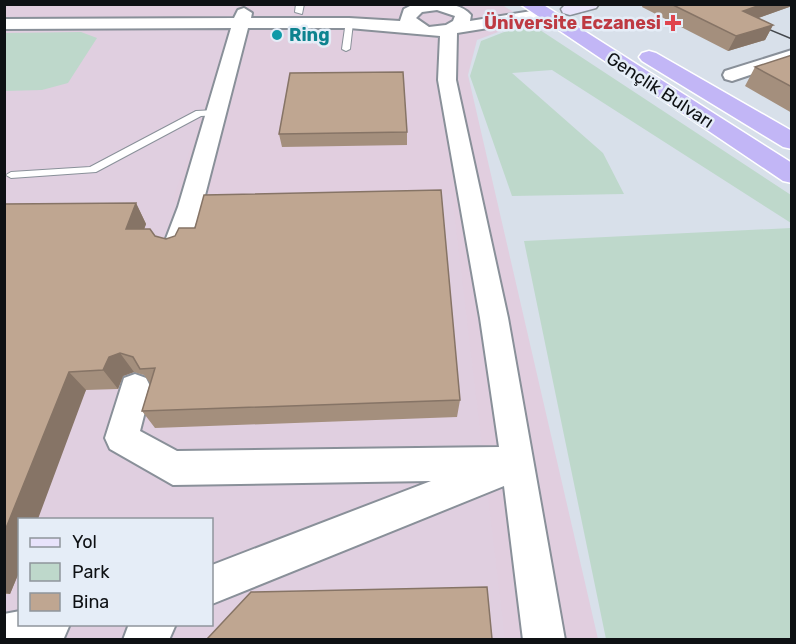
<svg xmlns="http://www.w3.org/2000/svg" width="796" height="644" font-family="Rubik,sans-serif">
<style>
.education{fill:#e1cedf;fill-rule:evenodd}
.medical{fill:#e0cfe0;fill-rule:evenodd}
.green{fill:#bed8cb}
.lines{fill:none;stroke-linecap:round;stroke-linejoin:round}
.service-casing{stroke:#899099;stroke-width:2}
.minor-casing{stroke:#899099;stroke-width:4}
.secondary-casing{stroke:#899099;stroke-width:3}
.trunk-casing{stroke:#fff;stroke-width:3}
.service{fill:#fff;fill-rule:evenodd}
.minor{fill:#fff;fill-rule:evenodd}
.secondary{fill:#e8e3fb;fill-rule:evenodd}
.trunk{fill:#c2b6f6;fill-rule:evenodd}
.tram{stroke:#44484d;stroke-width:1.5}
.wall{fill:#a48f7d}
.shaded-wall{fill:#867466}
.building{fill:#bfa691;stroke:#867466;stroke-width:1.5}
.health-dot{fill:#e0444e;stroke:#e5edf7;stroke-width:2}
.culture-dot{fill:#0f9aa8;stroke:#e5edf7;stroke-width:2}
.labels{text-anchor:middle;stroke-width:5;stroke-linejoin:round;paint-order:stroke}
.far-health-label{font-size:18px;font-weight:bold;fill:#be3a42;stroke:#e5edf7;text-anchor:end}
.far-culture-label{font-size:18px;font-weight:bold;fill:#0d838f;stroke:#e5edf7;text-anchor:start}
.far-street-label{font-size:18px;fill:#0e1114;stroke:#e5edf7}
</style>
<rect width="100%" height="100%" fill="#d8e0ea"/>
<path class="education" d="M501,4L527,21L477,40L468,75L598,639H5L4,5ZM20,520H212V624H20Z"/>
<path class="medical" d="M231,28L172,202L452,194L505,639H5L4,31ZM20,520H212V624H20Z"/>
<path class="green" d="M520,26L537,28L791,195V223L552,70L512,73L603,153L624,194L512,196L470,76L481,41Z
M81,32L97,38L68,83L42,90L5,91V33Z
M791,228V639H606L524,241Z"/>
<g class="lines">
<defs>
<path id="service" d="M296,4H304L302,14L295,12Z
M346,21L353,23L350,49L346,51L342,49Z
M216,110L219,111V115L201,116L96,172L11,178L6,175L11,172L90,167L196,111Z"/>
<path id="minor" d="M414,4C433,4 458,0 471,15L470,21L544,9L552,14L544,19L457,33L456,80L508,318L565,640H523L504,486L212,604V565L431,481L173,485L110,449L105,438L124,378L135,374L146,378L151,388L140,431L177,451L499,447L480,318L438,80L440,36L349,28H248L202,207L184,255L175,258L166,255L162,249L178,207L231,28L4,29V19L234,18L238,10L244,8L252,13L251,18H349L400,21L404,9ZM437,10L455,16L453,21L446,25L429,27L416,18L422,12Z
M792,50V61L732,81L725,79L723,75L725,71Z
M20,611V624H70L64,638L4,640V614Z
M129,624H176L169,640H123Z"/>
<path id="secondary" d="M599,4L596,8L570,15L563,13L561,9L566,4Z"/>
<path id="trunk" d="M520,4H542L792,163V183L783,181Z
M649,51L656,53L792,131V149L783,147L642,61L639,57L642,53Z"/>
</defs>
<use href="#service" class="service-casing"/>
<use href="#minor" class="minor-casing"/>
<use href="#secondary" class="secondary-casing"/>
<use href="#trunk" class="trunk-casing"/>
<use href="#service" class="service"/>
<use href="#minor" class="minor"/>
<use href="#secondary" class="secondary"/>
<use href="#trunk" class="trunk"/>
<path class="tram" d="M756,24L792,39"/>
</g>
<path class="wall" d="M643,4H792V6L758,18L773,25L765,40L728,51L642,7Z
M792,55V113L745,86L755,67Z
M407,132V145L282,147L279,134Z
M136,203L146,224L144,229L155,236L460,400L457,417L155,428L142,411L150,383L144,375L134,372L123,376L118,389L86,390L20,519V570L10,594H4V204Z"/>
<path class="shaded-wall" d="M763,4H792V6L736,26L743,11Z
M773,25L765,40L728,51L736,36Z
M136,203L146,224L137,250L126,229Z
M120,353L134,372L123,376L118,389L103,370L109,357Z
M69,372L86,390L38,519H20V570L10,594L4,592V533Z"/>
<path class="building" d="M671,4H763L743,11L773,25L736,36Z
M792,55V87L755,67Z
M403,72L407,132L279,134L290,73Z
M441,190L460,400L142,411L155,368L140,369L133,357L120,353L109,357L103,370L69,372L4,533V204L136,203L126,229H150L155,236L166,239L175,236L179,228H195L204,195Z
M487,587L492,639H207L251,592Z"/>
<path class="health-dot" d="M670 14h6v6h6v6h-6v6h-6v-6h-6v-6h6z"/>
<circle class="culture-dot" cx="277" cy="35" r="6"/>
<g class="labels">
<g class="far-health-label">
<text x="661" y="29">Üniversite Eczanesi</text>
</g>
<g class="far-culture-label">
<text x="289" y="41">Ring</text>
</g>
<g class="far-street-label">
<text transform="translate(660 90) rotate(33)" y="6">Gençlik Bulvarı</text>
</g>
</g>
<rect width="796" height="644" fill="none" stroke="#0e1114" stroke-width="12"/>
<rect x="18" y="518" width="195" height="108" fill="#e5edf7" stroke="#8f959c" stroke-width="1.5"/>
<rect x="30" y="538" width="30" height="9" fill="#e8e3fb" stroke="#8f959c" stroke-width="1.5"/>
<text x="72" y="548" font-size="18" fill="#0e1114">Yol</text>
<rect x="30" y="563" width="30" height="18" fill="#bed8cb" stroke="#8f959c" stroke-width="1.5"/>
<text x="72" y="578" font-size="18" fill="#0e1114">Park</text>
<rect x="30" y="593" width="30" height="18" fill="#bfa691" stroke="#8f959c" stroke-width="1.5"/>
<text x="72" y="608" font-size="18" fill="#0e1114">Bina</text>
</svg>
